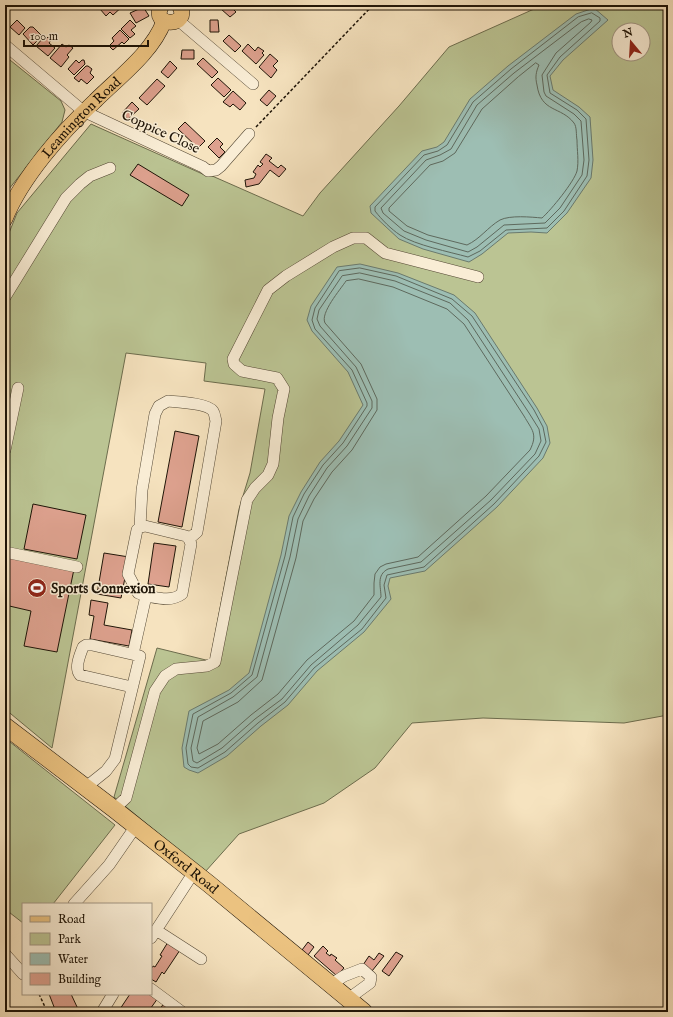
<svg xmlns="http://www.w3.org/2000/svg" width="673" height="1017" font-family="'IM FELL English',serif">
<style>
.green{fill:#bbc493;stroke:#6c6c4d;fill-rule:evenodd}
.water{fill:#9dbeb3;stroke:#6a7a6e}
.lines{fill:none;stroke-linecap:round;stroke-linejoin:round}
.shore{stroke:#5e695d;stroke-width:1}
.building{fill:#dda18e;stroke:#1e1407}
.minor-casing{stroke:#544835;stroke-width:12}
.major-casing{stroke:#1e1407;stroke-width:16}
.highway-casing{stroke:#1e1407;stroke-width:18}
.path{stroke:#1e1407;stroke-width:1.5;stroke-dasharray:3 2;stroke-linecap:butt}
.minor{stroke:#f9edd5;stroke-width:11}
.major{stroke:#ebc280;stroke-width:15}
.highway{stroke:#ebc280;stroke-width:17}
.labels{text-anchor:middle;stroke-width:3;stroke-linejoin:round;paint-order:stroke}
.street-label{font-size:14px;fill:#1e1407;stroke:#f9edd5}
.poi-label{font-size:14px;font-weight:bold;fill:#1e1407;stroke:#f9edd5;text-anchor:start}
</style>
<rect width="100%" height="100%" fill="#f6e3bf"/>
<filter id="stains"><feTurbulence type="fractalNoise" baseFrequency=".005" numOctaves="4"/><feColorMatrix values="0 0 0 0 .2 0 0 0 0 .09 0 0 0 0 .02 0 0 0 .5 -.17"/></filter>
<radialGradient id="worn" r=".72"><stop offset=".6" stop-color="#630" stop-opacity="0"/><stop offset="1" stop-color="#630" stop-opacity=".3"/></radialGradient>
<path class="green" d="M543,5H668V715L624,723L483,718L412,723L375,768L324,803L239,834L205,872L114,797L157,648L210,661L239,509L250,473L265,389L204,381L206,363L126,353L52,748L5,709V243L17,213L91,124L207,176L210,175L303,216L320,193L399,106L449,47ZM619,30H643V54H619Z
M5,56L61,101L65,110L62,122L5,194Z
M5,738L115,825L53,904H23V923L5,909Z"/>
<path class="water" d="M594,8L608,20L563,60L550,76L553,90L579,107L590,117L593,160L591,178L567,213L547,233L531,232L508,233L482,254L469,262L423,249L399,239L371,213L370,206L422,151L437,147L444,142L470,99L508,66L576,14Z
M360,264L398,273L454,295L475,313L537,408L547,426L550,443L543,458L497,507L425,571L390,578L388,586L391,599L364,632L317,671L288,705L261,726L227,756L198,773L189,770L184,767L182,748L189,711L229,690L249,673L281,555L289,516L301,492L320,462L339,441L363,405L348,372L312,331L307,320L311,306L337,267Z"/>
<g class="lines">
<path class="shore" d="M592,13L600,18V21L560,57L547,75L550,93L577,110L586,119L589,160L587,176L564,211L547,228L506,230L480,251L468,257C450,252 415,245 400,235C391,229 382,220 375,211V207L424,155L438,151L447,145L473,102L511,69L578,17Z
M589,19L592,20L591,22L556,53L542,75L544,92L546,96L574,114L581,121L584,160L582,175L560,208L545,223L504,225L477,247L468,252L426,240L404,231L383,213L381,208L426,160L440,155L451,149L477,105L514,73L581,22Z
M536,63L539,65C536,72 535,77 537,85C541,113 561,106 574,123C577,127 576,135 577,140C577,150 579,161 577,171C574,182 551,210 542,218C531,217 510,215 500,220C488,227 480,239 467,245L428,235L407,226L389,211V208L430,165L443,161L455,153L482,109L518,77Z
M360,268L396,276L452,299L472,316L534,410L543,427L546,442L539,456L494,504L424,567L387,575L384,585L386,598L362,629L314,668L285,702L258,723L225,752L198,768L191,767L188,764L186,748L193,714L231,693L252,675L285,556L293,517L304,494L323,465L343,443L367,406V403L352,370L315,329L312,320L315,308L339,271Z
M360,273L395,281L450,303L468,320L529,413L539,429L541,441L535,454L491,500L421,562L388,569C376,575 381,587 381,597L358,625L311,665L282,699L255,719L222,748L197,763L193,761L191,748L198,717L233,697L257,677L290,557L298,519L309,496L327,468L347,446L372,408V401L356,367L320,326L317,319L319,310L342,276Z
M359,279L393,287L447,309L464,324L524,416C532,430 538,434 530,450L486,496L418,557L386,564L380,567L375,574L374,583V595L354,621L307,660L278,694L251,715L218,744L199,754L197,748L203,721L238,702L262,680L296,558L303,521L314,499L332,472L352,450L377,410V399L361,364L325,323C320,313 340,290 346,281Z"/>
</g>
<path class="building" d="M105,5H124L113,15L110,12L106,16L100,9Z
M137,5H142L149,16L136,23L130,13L139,9Z
M225,5H237L233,9L236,12L230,17L221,9Z
M17,20L25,28L19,35L10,27Z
M130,20L136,26L131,30L135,34L130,38L121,29Z
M210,20H218L219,32H210Z
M30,27H33L42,36L33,45L23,34Z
M120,30L129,39L124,44L122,42L113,50L109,46L114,41L112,38Z
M229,35L241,46L235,52L223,41Z
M48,37L51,40L49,43L55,48L48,56L36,46L43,38L45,40Z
M62,44L66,47L69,45L73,48L67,55L69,57L61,67L50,58Z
M248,44L255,51L258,47L264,51L262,53L264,55L256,64L242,51Z
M182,50H194V59H181Z
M270,54L278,61L273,66L277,70L271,78L259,67Z
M203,58L218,72L212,78L197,64Z
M76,60L79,63L82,60H84L85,64L74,75L68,69Z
M170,61L177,68L168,78L161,72Z
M86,66H88L92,69L90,73L94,77L87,84L81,79L79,82L74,78Z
M218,78L231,90L224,97L211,85Z
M157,79L165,86L147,105L139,98Z
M269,90L276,96L267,106L260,100Z
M233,91L246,103L240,110L233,104L230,107L223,102Z
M132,102L139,109L128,119L122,113Z
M185,122L205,141L198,148L178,129Z
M217,138L223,144L220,147L225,152L219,158L208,147Z
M266,154L272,158L269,161L278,168L281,165L286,169L279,177L270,170L259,184L246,187L245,180L254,178L256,174L253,172L258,165L260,167L263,164L260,162Z
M138,164L189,195L182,206L130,175Z
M175,431L199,436L182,527L158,522Z
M33,504L86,515L77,559L24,549Z
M154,543L176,546L169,587L148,584Z
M104,553L129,557L121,598L97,594Z
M8,556L74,569L57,652L24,646L31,611L5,605V571Z
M91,600L108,603L104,625L132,630L129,646L90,639L94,616L89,615Z
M168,942L180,950L164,974L162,972L156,982L151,979V969L153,966L155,967L162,956L160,955Z
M308,942L314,947L308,955L302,950Z
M323,946L328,951L326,953L330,956L331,954L337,958L335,960L344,968L337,976L314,956Z
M396,952L403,956L389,976L382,971Z
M379,953L384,956L372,971L363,965L369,956L374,960Z
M49,994H71L78,1009V1012H56Z
M130,994H151L158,998L148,1012H118Z
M164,1003L176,1012H158Z"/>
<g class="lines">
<defs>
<path id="minor" d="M178,20L253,84
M5,45L83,111L203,167L208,171L216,170L221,166L249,134
M5,297L66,198L80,184L90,176L110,168
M5,450L18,388
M140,527L142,490L155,414L159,406L168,401C178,402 207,403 213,411C215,414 215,418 216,421L197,532L189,539
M5,552L77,567
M133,654L146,596C158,598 171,602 182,594L191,544L189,539L186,536L145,526L140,527L137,530L128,574L138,593L146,596
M86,787L106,771L115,759L140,656L92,645H86L83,647C80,655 74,668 80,675L132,687
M114,809L126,798L155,691L165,676L176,669L207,666L215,662L247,500L255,488L268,475L273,464L278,418L284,389L277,378L242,371L234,364L233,359L268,290L286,276L333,247L353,238H366L385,253L478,277
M74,904L109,865L136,826
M156,930L201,959
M151,938L194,872
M5,954L23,974
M330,985L344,976L362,969L371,977L370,983L348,999
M151,989L182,1012
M102,1012L113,994"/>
<g id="major">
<path d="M162,5C148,28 193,28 179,5"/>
<path id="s1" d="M5,219C22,177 62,132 95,101C118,78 153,52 164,21"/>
</g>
<g id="highway">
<path id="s2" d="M5,726L114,809L209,884L364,1012"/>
</g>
</defs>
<use href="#minor" class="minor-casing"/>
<use href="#major" class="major-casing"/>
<use href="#highway" class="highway-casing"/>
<path class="path" d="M256,127L373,5
M39,994L45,1007
M5,1011V1012
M80,1012V1009"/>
<use href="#minor" class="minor"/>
<use href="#major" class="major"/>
<use href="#highway" class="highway"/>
</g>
<defs>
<symbol id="stadium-disc" viewBox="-11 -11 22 22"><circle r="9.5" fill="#8f2418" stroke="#f9edd5"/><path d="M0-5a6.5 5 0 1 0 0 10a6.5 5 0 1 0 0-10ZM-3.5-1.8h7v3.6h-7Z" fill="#fff"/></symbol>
</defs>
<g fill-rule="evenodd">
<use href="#stadium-disc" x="26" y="577" width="22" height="22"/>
</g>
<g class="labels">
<g class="street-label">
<text dy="5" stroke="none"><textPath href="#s1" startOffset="128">Leamington Road</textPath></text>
<text transform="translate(161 131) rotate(25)" y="5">Coppice Close</text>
<text dy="5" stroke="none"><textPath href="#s2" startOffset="229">Oxford Road</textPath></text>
</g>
<g class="poi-label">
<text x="51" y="593">Sports Connexion</text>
</g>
</g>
<rect width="673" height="1017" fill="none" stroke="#f6e3bf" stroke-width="20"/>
<rect x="6" y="6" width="661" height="1005" fill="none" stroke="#1e1407" stroke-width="2"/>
<rect x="10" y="10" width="653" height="997" fill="none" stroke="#1e1407"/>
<rect x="22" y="903" width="130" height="92" fill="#f9edd5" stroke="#a19683"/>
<rect x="30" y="916" width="20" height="6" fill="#ebc280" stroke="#a19683"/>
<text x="58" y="923" font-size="12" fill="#1e1407">Road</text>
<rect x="30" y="933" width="20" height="12" fill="#bbc493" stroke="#a19683"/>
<text x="58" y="943" font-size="12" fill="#1e1407">Park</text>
<rect x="30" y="953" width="20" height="12" fill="#9dbeb3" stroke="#a19683"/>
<text x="58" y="963" font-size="12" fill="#1e1407">Water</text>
<rect x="30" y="973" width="20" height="12" fill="#dda18e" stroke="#a19683"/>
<text x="58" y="983" font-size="12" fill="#1e1407">Building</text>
<g transform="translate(631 42) rotate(342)"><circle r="19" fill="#f9edd5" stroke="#a19683"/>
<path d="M0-3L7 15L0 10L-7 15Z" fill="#8f2418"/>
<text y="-6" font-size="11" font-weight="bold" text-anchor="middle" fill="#1e1407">N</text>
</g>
<path d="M24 40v6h124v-6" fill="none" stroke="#1e1407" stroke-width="2"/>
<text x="30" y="40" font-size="12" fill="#1e1407" stroke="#f9edd5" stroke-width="3" paint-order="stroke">100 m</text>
<rect width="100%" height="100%" filter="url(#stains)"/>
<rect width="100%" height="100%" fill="url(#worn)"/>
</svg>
